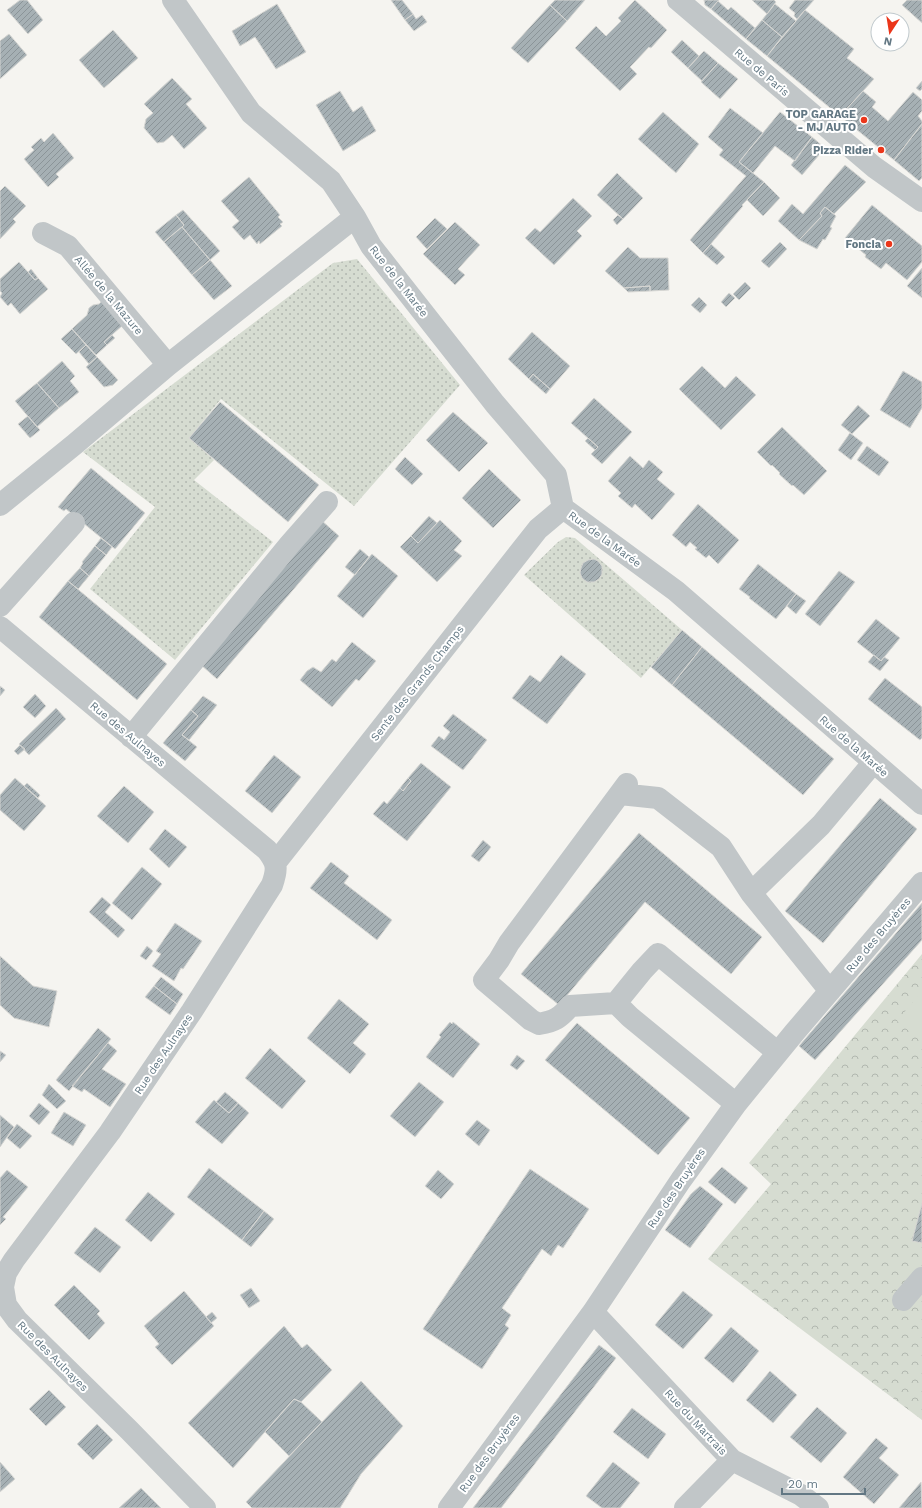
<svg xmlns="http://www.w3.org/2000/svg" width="922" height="1508" font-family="'Work Sans',sans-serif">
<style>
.grass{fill:url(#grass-dots)}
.park{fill:url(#park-crowns)}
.garden{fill:#d6dcd1}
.building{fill:url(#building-hatch);stroke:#d6d6d3}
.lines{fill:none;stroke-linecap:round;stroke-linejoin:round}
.minor{stroke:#c1c6c8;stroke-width:22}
.poi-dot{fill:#eb361a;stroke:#fff;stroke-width:1.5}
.labels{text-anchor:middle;stroke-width:4;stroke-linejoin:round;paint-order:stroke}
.street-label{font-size:11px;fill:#627783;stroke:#fff}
.poi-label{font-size:11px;font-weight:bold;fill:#627783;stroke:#fff;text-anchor:end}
</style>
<defs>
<pattern id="grass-dots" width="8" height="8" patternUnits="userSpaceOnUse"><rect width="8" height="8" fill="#d6dcd1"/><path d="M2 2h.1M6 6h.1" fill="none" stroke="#b1b7af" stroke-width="1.8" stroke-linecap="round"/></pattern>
<pattern id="park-crowns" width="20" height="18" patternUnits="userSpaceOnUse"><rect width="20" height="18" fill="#d6dcd1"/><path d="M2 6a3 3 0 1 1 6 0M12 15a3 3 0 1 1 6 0" fill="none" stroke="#b1b7af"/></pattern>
<pattern id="building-hatch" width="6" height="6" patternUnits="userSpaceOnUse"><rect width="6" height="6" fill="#a6b0b4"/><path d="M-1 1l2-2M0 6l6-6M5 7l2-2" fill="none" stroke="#8b9498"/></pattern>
</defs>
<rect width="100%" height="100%" fill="#f5f4f0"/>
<path class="grass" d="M357,259L460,385L354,506L221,399L189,438L214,460L194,480L273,542L175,660L90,589L155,507L83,452L333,263Z
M566,537L575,538L682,630L641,678L524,575L558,542Z"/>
<path class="park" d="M922,954V1420L708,1259L771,1184L749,1163Z"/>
<path class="garden" d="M922,991V1042L897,1021Z"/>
<path class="building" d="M20,0H27L43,20L28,34L7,10Z
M391,0H402L413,14L405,20Z
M555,0H585L567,21L550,5Z
M635,0L667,30L651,48L649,47L630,67L637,74L620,91L575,48L596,26L606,36L621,21L618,18Z
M704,0H719L711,9L705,5Z
M752,0H774L776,2L767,14Z
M795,0H814L797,19L794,16L795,13L789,8Z
M907,0H922V23L902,5Z
M718,1L728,10L731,7L755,28L746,39L711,9Z
M277,4L306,52L276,69L255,37L240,46L232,31Z
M775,4L796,21L782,37L762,20Z
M550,5L567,21L528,63L511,48Z
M805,10L854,49L847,58L874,79L840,116L767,56Z
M413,14L416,19L422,15L427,22L414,31L405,20Z
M762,20L782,37L767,56L746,39Z
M113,30L138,58L104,88L79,60Z
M9,34L27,55L0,79V41Z
M682,40L699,56L688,68L671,52Z
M704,51L718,63L702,81L688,68Z
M718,63L738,79L720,99L701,82Z
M172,78L192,99L186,104L207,128L184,149L172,135L164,142L157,143L144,128L146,119L153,113L144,104Z
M922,81V89L920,91L916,88Z
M340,91L353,112L362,106L376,131L343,151L316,105Z
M863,91L876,102L872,107L888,121L913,92L922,100V111L918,116L922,121V124L894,160L840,116Z
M730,108L763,133L739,162L764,182L742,205L743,206L703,253L690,240L746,176L719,155L723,150L708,137Z
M663,112L699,144L676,173L638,139Z
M780,112L812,137L795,161L775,146L753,173L739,162Z
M922,124V178L919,181L894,160Z
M53,133L74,158L56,174L59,177L48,187L24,159L34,150L31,147L41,138L44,142Z
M812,137L825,148L802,175L791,165Z
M845,165L866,182L834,214L825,207L820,213L822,216L799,240L778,221L792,204L803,214Z
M617,173L643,198L623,219L597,195Z
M249,177L280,215L278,217L283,222L280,224L282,226L260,244L259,241L257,244L250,235L244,240L232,227L239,221L221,201Z
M764,182L780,198L763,216L747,200Z
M5,186L26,206L13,219L16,222L0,239V191Z
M573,198L592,216L577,231L582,236L554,265L525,238L535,228L540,232Z
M872,205L922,246V262L907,280L886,263L881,269L865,257L866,255L845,238Z
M825,207L836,216L830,227L832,228L825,240L823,239L817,249L799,240L822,216L820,213Z
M183,210L220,251L210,260L182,227L184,225L176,215Z
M176,215L184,225L164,242L155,232Z
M618,215L623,219L617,225L613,220Z
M435,218L447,229L427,249L416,237Z
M455,222L480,245L458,269L465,275L455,285L423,254Z
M182,227L210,260L192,275L164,242Z
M780,242L787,249L769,268L761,261Z
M711,244L725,257L717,265L703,253Z
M628,247L640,258H668L669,290L650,291V286L624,288L605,271Z
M210,260L232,286L214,300L192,275Z
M19,262L35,280L38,278L48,289L20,314L11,303L8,306L0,297L2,293L0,291V279Z
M922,268V298L907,286Z
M31,269L38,278L35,280L28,272Z
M745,282L751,288L739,300L733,294Z
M650,286V291L628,292L624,288Z
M729,293L735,298L726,307L721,302Z
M699,297L707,305L700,313L691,305Z
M102,301L123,325L104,342L107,345L96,355L72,329L87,315L89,308L93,305L99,304Z
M72,329L86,345L76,354L61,339Z
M532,332L570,366L550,389L533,374L529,379L508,359Z
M112,335L115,338L107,345L104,342Z
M86,345L97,357L89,364L79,352Z
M97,357L118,380L113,385L104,387L86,367Z
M62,361L75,376L70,381L79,392L59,408L37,383Z
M702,366L725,388L736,376L756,395L721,430L679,389Z
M903,371L922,382V408L910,428L880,410Z
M533,374L550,389L546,394L529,379Z
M37,383L59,408L37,427L15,401Z
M594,398L632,432L602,464L591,454L598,447L571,423Z
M220,402L319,485L288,522L189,438Z
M858,405L870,416L852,434L841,425Z
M453,412L488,443L459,472L426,440Z
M28,416L40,430L30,438L18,424Z
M782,427L827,471L804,495L793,485L792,486L779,474L780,473L772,465L771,466L757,452Z
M850,433L863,443L851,460L838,450Z
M588,438L598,447L595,450L585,441Z
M867,446L889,462L879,476L857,460Z
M630,456L643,468L649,460L663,472L657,479L675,494L652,520L635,504L632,508L618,496L621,493L608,481Z
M405,457L423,474L412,485L395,469Z
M91,468L145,513L115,549L66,509L64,511L58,507Z
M489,469L521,500L493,528L462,498Z
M698,504L739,540L718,564L709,555L706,558L695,549L697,548L690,542L686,547L672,535Z
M429,516L437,523L418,543L411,536Z
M321,520L339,536L217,679L200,664Z
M440,520L462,541L454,550L462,556L437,582L400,547L411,536L418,543Z
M101,538L112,547L106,555L95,546Z
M95,546L106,555L89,576L80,568L83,563L82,562Z
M360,549L369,557L355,575L345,567Z
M372,554L398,576L363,618L337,596Z
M594,559L598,561L602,566V574L599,579L594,582H587L582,578L580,573L581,568L583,563L588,560Z
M758,564L796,594L776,619L749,598L750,597L739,589Z
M80,568L89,576L78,589L68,581Z
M839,571L855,582L820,626L805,614Z
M68,581L167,664L137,700L39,617Z
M796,594L806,601L796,614L787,606Z
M876,619L900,638L881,661L857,642Z
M682,630L702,647L672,685L651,667Z
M352,642L376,661L359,681L356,679L332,707L300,680L307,671L313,667L321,672L332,659L336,662Z
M702,647L834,759L803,795L672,685Z
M561,655L586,674L547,724L512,698L530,675L540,682Z
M874,655L881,661L884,657L889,660L880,671L868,662Z
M885,678L922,707V738L920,740L868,699Z
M0,686L5,690L0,696Z
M35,694L46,706L35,718L23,707Z
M203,696L217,705L189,740L182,735L198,716L191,710Z
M56,708L66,719L29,755L19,744Z
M191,710L198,716L182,735L197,747L185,761L163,743Z
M453,714L487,740L463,770L431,746L439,736L444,740L450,732L443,726Z
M20,745L25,749L18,755L14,751Z
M274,755L301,777L272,813L245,791Z
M421,763L451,787L407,841L373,814L384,801L387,804L400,788L403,791L411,781L408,778Z
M15,778L46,806L24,831L0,810V795Z
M408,778L411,781L403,791L400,788Z
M27,783L40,795L38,798L24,786Z
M124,786L154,812L128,843L97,816Z
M880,798L917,829L823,943L785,911Z
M165,829L187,847L169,868L149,849Z
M639,833L762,937L731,974L645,902L559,1005L521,974Z
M483,840L491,847L479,862L471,856Z
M331,862L349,876L344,883L392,920L377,940L310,888Z
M142,867L162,884L132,920L112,903Z
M102,897L111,905L105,912L125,930L118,938L89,912Z
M922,903V940L815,1060L799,1046Z
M175,923L202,941L183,969L181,968L174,981L152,966L161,954L156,951Z
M147,946L153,951L146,960L140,956Z
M0,956L33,986L57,991L49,1027L14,1018L0,1005Z
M161,977L183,994L177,1004L154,986Z
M154,986L177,1004L170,1015L145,997Z
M339,999L369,1024L353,1043L366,1054L350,1074L307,1038Z
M450,1022L452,1024L453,1022L480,1044L453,1078L426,1057L441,1037L439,1035Z
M577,1023L690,1118L658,1155L545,1060Z
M98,1028L111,1039L69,1091L56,1080Z
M108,1043L117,1051L102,1069L126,1084L110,1107L84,1089L82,1092L72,1086Z
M270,1048L306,1081L282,1109L245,1078Z
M0,1051L6,1055L0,1062Z
M517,1055L525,1061L517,1070L510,1065Z
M419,1082L444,1102L415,1137L390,1116Z
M49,1084L66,1101L57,1109L42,1095Z
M225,1092L238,1103L229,1113L216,1102Z
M214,1100L229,1113L238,1103L249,1113L222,1144L195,1122Z
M39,1103L50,1112L39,1125L29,1116Z
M64,1112L86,1125L73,1146L51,1133Z
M0,1115L14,1127L0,1147Z
M477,1120L490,1130L479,1146L465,1134Z
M17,1124L32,1136L20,1149L7,1138Z
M722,1167L748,1188L735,1204L708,1182Z
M209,1168L264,1211L242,1240L187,1197Z
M530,1169L589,1209L563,1248L558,1245L551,1256L542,1249L502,1308L511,1315L505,1325L509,1328L482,1369L423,1329Z
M7,1170L28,1187L3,1217L6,1219L0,1225V1178Z
M438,1170L454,1184L441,1199L425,1186Z
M700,1186L723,1204L690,1248L665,1230L691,1194Z
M148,1192L175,1214L151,1242L125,1220Z
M922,1203V1243L912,1241Z
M264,1211L274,1219L251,1247L242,1240Z
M95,1227L121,1247L100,1273L74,1253Z
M74,1285L100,1311L97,1314L105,1323L89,1340L54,1305Z
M251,1288L260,1301L249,1308L240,1295Z
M184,1291L214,1326L172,1365L155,1347L159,1344L144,1326Z
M683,1291L713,1315L683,1349L655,1325Z
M212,1312L217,1318L211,1323L206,1317Z
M284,1326L302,1348L307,1344L332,1370L301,1402L294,1399L233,1468L188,1423Z
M731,1327L759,1351L733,1383L704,1358Z
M599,1345L616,1358L501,1508H473Z
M770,1371L797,1395L773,1423L746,1400Z
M361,1381L403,1426L361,1474L340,1508H252L246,1502Z
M49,1390L66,1407L46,1426L29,1409Z
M294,1399L301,1402L322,1422L289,1456L265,1432Z
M817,1407L847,1433L821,1463L790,1437Z
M632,1408L666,1434L648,1459L613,1432Z
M97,1424L113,1440L93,1460L77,1444Z
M876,1438L888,1448L879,1458L899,1475L874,1504L843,1477Z
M0,1462L15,1479L0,1492Z
M613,1462L640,1483L620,1508H602L586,1496Z
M921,1482L922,1508H899Z
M141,1488L161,1508H119Z"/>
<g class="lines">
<path class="minor" d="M173,0L251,113L331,181L355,217L371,246L495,404L556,475L563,508L676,591L922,804
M678,0L874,167L922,201
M43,233L68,246L168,365
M0,505L75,444L168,365L355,217
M0,606L74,523
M0,627L267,850C277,863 278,868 272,885L192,1011L110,1132L14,1260L6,1273L3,1287L6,1305L17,1320L129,1430L205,1508
M131,737L290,544L327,502
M620,794L658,798L721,847L751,893L830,991
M276,862L538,529L563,508
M751,893L821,825L873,763
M616,1003L570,1006C560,1018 555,1021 539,1024L531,1020L484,980L499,960L509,943L627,784
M736,1104L630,1017L616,1003L642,971L658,954L777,1052
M903,1300L922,1278
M593,1312L732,1460L801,1495L818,1508
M449,1508L593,1312L681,1180L736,1104L794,1033L922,883
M685,1508L732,1460"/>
</g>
<g class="poi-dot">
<circle cx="864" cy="120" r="4"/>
<circle cx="881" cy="150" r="4"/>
<circle cx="889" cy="244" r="4"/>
</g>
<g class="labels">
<g class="street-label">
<text transform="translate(762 72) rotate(40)" y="4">Rue de Paris</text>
<text transform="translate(399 281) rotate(52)" y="4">Rue de la Marée</text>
<text transform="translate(109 295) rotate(50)" y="4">Allée de la Mazure</text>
<text transform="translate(605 539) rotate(36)" y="4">Rue de la Marée</text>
<text transform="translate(417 683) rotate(-52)" y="4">Sente des Grands Champs</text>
<text transform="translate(128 734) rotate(40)" y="4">Rue des Aulnayes</text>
<text transform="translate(854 746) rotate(41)" y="4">Rue de la Marée</text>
<text transform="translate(878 935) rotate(-50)" y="4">Rue des Bruyères</text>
<text transform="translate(163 1054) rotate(-56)" y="4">Rue des Aulnayes</text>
<text transform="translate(676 1188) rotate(-56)" y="4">Rue des Bruyères</text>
<text transform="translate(53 1356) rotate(45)" y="4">Rue des Aulnayes</text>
<text transform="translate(696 1422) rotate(47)" y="4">Rue du Martrais</text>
<text transform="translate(489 1453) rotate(-54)" y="4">Rue des Bruyères</text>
</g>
<g class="poi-label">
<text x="856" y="118">TOP GARAGE<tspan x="856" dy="13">- MJ AUTO</tspan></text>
<text x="873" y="154">Pizza Rider</text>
<text x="881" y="248">Foncia</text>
</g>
</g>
<g transform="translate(890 32) rotate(192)"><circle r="19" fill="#ffffff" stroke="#c0c9cd"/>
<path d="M0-3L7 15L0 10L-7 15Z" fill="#eb361a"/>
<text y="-6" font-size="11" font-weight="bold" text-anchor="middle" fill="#627783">N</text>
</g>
<path d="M782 1488v6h83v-6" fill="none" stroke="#627783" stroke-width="2"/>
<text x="788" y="1488" font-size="12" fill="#627783" stroke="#ffffff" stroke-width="3" paint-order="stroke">20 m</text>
</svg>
